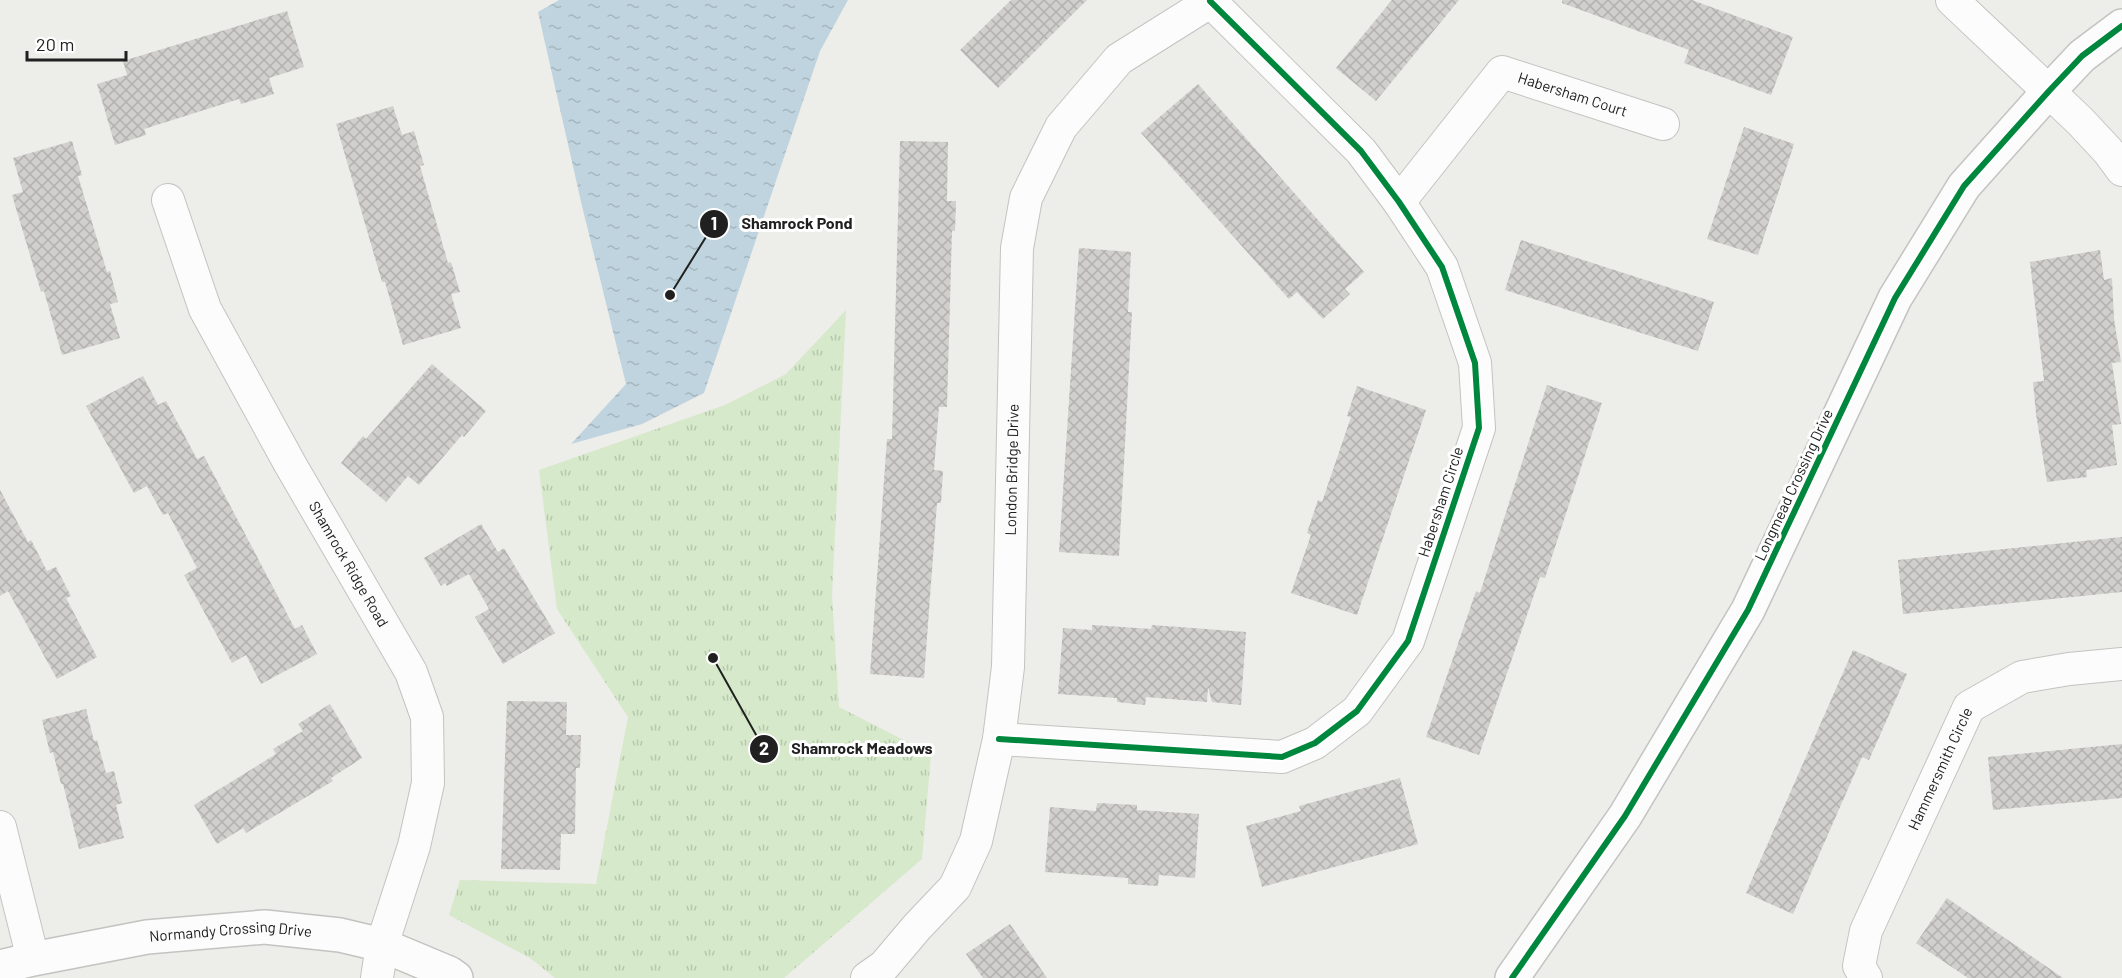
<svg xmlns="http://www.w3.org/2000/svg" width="2122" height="978" font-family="Barlow,sans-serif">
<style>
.grass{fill:url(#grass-tufts)}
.water{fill:url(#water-ripples)}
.building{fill:url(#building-cross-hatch)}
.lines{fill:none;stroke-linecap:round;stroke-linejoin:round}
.minor-casing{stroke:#c3c3c1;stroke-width:34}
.tertiary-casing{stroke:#c3c3c1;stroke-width:36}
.minor{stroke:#fcfcfc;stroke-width:32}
.tertiary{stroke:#fcfcfc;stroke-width:33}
.cycleway-casing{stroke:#fff;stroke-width:10}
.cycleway{stroke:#00873e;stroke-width:6}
.labels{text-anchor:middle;stroke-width:6;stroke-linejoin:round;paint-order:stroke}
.street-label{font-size:15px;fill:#202020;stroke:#fff}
.leader{fill:none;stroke:#202020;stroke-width:2}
.callout-dot{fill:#202020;stroke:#fff;stroke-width:2}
.mark-label{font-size:18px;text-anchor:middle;font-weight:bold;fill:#fff}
.callout-label{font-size:16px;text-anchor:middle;font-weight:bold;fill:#202020;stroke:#fff;stroke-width:6;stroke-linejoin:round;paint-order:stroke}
</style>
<defs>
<pattern id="grass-tufts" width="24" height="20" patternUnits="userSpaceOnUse" patternTransform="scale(1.5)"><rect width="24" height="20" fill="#d6e9ca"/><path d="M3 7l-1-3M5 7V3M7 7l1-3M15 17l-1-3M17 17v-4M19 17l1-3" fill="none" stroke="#b7c8ad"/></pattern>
<pattern id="water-ripples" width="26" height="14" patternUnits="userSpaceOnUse" patternTransform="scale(1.5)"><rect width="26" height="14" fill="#bfd4de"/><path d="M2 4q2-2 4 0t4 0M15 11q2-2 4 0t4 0" fill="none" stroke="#a4b6be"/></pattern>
<pattern id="building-cross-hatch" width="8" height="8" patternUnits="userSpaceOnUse" patternTransform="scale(1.5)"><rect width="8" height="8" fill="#d0cfcc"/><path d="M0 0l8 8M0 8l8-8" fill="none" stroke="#b2b1af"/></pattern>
</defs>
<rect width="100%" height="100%" fill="#edede9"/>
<path class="grass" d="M846,310L832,595L839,707L931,754L922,859L784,978H555L530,958L449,915L460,880L596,884L628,717L557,609L539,470L725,405L786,374Z"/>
<path class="water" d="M559,0H848L820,51L704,393L642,424L571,444L626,384L582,206L538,12Z"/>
<path class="building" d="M1011,0H1087L998,88L960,50Z
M1392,0H1459L1376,101L1336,68Z
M1562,0H1692L1793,37L1771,95L1684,63L1689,50L1562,3Z
M287,11L304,67L269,78L274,94L241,104L239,99L144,129L146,135L115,145L97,84L127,75L123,61Z
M1198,84L1364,272L1345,289L1350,294L1323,319L1297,292L1289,299L1141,133Z
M393,106L402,135L414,131L424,165L420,166L448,263L451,262L460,292L451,294L461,328L403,345L385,282H382L336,124Z
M1744,127L1794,144L1758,255L1707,239Z
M72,141L82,175L78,176L107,272L110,271L118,302L110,304L120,338L62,355L44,291L41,292L12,195L23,192L13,158Z
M900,141L948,142L947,201H956L955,231H952L947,407H939L934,470L943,471L941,503H937L924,678L870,674L887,439H892Z
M1521,240L1714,302L1698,351L1505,290Z
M1079,248L1131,252L1128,312H1132L1119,556L1059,552Z
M2100,250L2104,280L2112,278L2114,319L2121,362L2112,363L2121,424L2112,425L2117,465L2086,470L2087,477L2047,482L2036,414L2033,382L2044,381L2030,262Z
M432,364L486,411L464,437L462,435L419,485L408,476L386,502L341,463L363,436L366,439Z
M143,376L158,405L166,401L197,459L204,456L295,629L302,625L317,654L261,684L246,655L232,663L184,575L197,568L168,513L163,515L147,486L134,493L86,406Z
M1547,385L1602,403L1545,578L1540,577L1479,755L1426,737L1476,591L1480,593Z
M1357,386L1426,410L1357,615L1291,593L1311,535L1307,533L1318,500L1322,502L1351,417L1347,416Z
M0,490L28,542L31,540L47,571L56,567L71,596L66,598L97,657L57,679L8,591L0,596Z
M481,524L498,552L504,548L555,633L503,664L475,617L489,609L469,574L447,586L445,583L441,586L424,558Z
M2122,537V592L1903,614L1898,560Z
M1092,625L1151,629L1152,625L1246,632L1241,705L1212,702L1208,687L1207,702L1146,697L1145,705L1117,702V698L1058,694L1063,628L1092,630Z
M1853,650L1907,674L1869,760L1862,757L1793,914L1746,893Z
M507,701L567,702L566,735H581L580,768H576L575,834H561L560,870L501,869Z
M330,704L362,758L331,778L333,781L246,833L243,828L217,844L194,805L276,754L273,749L303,731L298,724Z
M86,709L94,741L97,740L106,773L114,771L122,803L116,805L124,838L79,849L63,784H61L53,752L50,753L42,720Z
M2122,744V798L1993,810L1988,757Z
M1400,778L1418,844L1262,887L1246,826L1301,811L1299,806Z
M1097,803L1137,805V810L1199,814L1195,878L1159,875L1158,886L1128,884V878L1045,872L1050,807L1096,811Z
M1947,898L2063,978H1968L1916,943Z
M1010,924L1047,978H983L966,954Z"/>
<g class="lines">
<defs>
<g id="minor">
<path d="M1952,0L2080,121L2108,151L2122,170"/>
<path id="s1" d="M168,200L205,309L290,464L411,672L427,717L428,783L414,846L382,945L377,978"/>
<path id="s2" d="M1399,202L1502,72L1663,124"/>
<path d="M999,739L1282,757L1315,743L1357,711L1408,641L1479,428L1475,363L1442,267L1399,202L1361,151L1210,1"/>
<path d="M0,827L33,959"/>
<path id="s3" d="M867,978L884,966L917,927L955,887L976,841L999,739L1008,667L1017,248L1026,198L1061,127L1119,59L1213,0"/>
<path id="s4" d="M1866,978L1859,966L1866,931L1969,707L2022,677L2069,669L2122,664"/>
</g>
<g id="tertiary">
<path id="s5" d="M0,967L33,959L147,937L265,927L340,935L382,945L449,973L456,978"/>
<path d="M1512,978L1625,816L1748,610L1895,298L1964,186L2049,91L2082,56L2122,26"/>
</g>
</defs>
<use href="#minor" class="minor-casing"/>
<use href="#tertiary" class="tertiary-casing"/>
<use href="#minor" class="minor"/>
<use href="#tertiary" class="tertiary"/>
<defs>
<path id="cycleway" d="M999,739L1282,757L1315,743L1357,711L1408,641L1479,428L1475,363L1442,267L1399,202L1361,151L1210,1
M1512,978L1625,816L1748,610L1895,298L1964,186L2049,91L2082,56L2122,26"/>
</defs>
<use href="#cycleway" class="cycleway-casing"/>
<use href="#cycleway" class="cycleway"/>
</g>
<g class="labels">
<g class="street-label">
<text dy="5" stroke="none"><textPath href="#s2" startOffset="240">Habersham Court</textPath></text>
<text dy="5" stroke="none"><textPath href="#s3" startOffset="552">London Bridge Drive</textPath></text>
<text transform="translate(1794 485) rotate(-65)" y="5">Longmead Crossing Drive</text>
<text transform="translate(1441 502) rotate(-72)" y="5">Habersham Circle</text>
<text dy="5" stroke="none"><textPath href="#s1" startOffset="408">Shamrock Ridge Road</textPath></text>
<text dy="5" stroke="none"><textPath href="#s4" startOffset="228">Hammersmith Circle</textPath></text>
<text dy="5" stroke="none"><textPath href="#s5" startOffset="234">Normandy Crossing Drive</textPath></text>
</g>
</g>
<path class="leader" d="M670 295L714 224M713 658L764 749"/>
<g class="callout-dot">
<circle cx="670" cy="295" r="6"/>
<circle cx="713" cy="658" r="6"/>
<circle cx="714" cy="224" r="15"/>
<circle cx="764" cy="749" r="15"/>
</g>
<g class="mark-label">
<text x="714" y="230">1</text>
<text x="764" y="755">2</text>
</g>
<g class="callout-label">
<text x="797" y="229">Shamrock Pond</text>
<text x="862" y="754">Shamrock Meadows</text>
</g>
<path d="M27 51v9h99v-9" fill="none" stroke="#202020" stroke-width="3"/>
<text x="36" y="51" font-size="18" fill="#202020" stroke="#ffffff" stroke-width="4.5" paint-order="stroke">20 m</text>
</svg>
